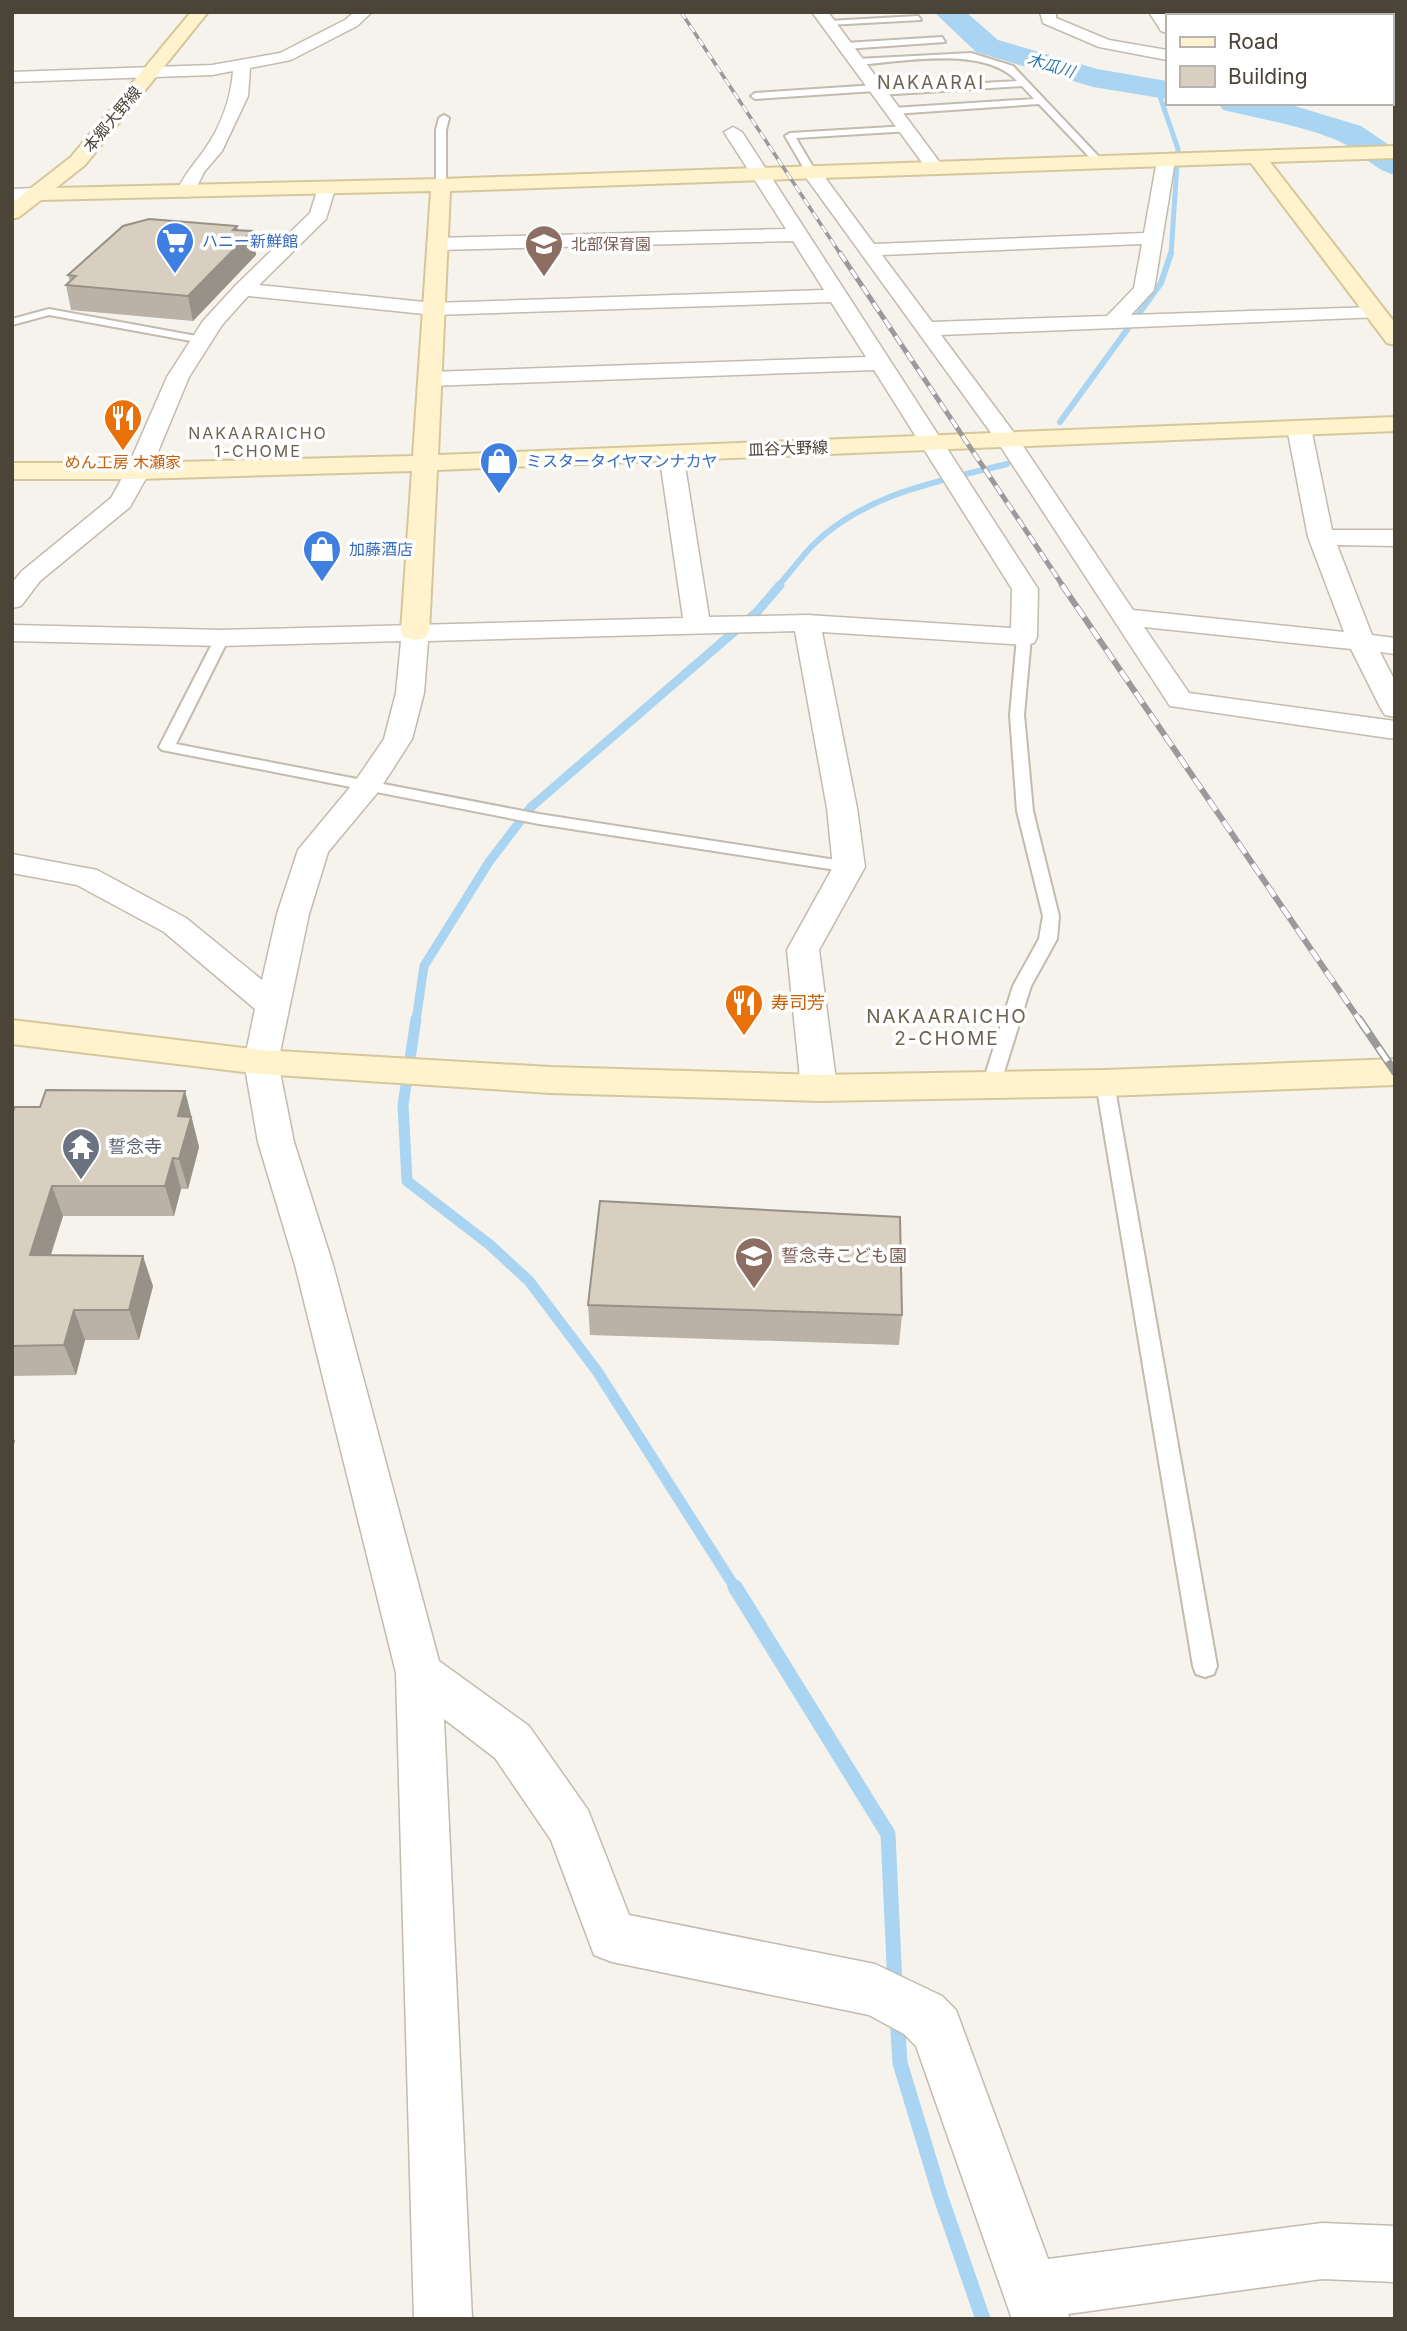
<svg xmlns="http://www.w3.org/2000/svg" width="1407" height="2331" font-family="Inter,'Noto Sans JP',sans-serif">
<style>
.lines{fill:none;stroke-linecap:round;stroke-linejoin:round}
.stream-far4{stroke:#a9d4f2;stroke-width:5}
.stream-far3{stroke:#a9d4f2;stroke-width:6}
.stream-far2{stroke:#a9d4f2;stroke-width:9}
.stream-far1{stroke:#a9d4f2;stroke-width:11}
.stream{stroke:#a9d4f2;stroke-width:15}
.river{fill:#a9d4f2;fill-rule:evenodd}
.lane-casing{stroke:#c2bbae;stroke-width:4}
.street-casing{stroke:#c2bbae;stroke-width:3}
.secondary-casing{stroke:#d6c79b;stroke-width:4}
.lane{fill:#fff;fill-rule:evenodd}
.street{fill:#fff;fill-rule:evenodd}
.secondary{fill:#fff3cd;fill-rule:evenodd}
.rail-far3-casing{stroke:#9a9a9a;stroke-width:3.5}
.rail-far2-casing{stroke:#9a9a9a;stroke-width:5}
.rail-far1-casing{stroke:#9a9a9a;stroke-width:6}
.rail-casing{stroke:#9a9a9a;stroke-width:8}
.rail-far3{stroke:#fff;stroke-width:2.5;stroke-dasharray:8;stroke-linecap:butt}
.rail-far2{stroke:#fff;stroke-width:3.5;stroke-dasharray:10;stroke-linecap:butt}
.rail-far1{stroke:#fff;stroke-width:4.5;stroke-dasharray:13;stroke-linecap:butt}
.rail{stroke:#fff;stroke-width:5;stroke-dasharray:17;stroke-linecap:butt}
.wall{fill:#bab2a6}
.shaded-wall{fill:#979187}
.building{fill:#d8cfc1;stroke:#979187;stroke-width:2}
.labels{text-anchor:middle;stroke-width:7;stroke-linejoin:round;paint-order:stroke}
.far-water-label{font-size:16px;font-style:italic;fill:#2e7ab2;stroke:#fff}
.far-street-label{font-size:16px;fill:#4b4439;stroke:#fff}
.far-shop-label{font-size:16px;fill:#366cbe;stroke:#fff;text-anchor:start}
.far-education-label{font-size:16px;fill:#785e54;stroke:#fff;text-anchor:start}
.far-neighbourhood-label{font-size:16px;letter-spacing:2px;fill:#6e6250;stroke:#fff}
.far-food-label{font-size:16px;fill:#c56008;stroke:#fff}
.far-quarter-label{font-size:18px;letter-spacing:2px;fill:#6e6250;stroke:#fff}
.food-label{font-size:18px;fill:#c56008;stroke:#fff;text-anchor:start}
.worship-label{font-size:18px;fill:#5b616d;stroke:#fff;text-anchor:start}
.education-label{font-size:18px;fill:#785e54;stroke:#fff;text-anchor:start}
.neighbourhood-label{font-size:19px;letter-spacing:2px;fill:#6e6250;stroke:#fff}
</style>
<rect width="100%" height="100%" fill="#f6f3ec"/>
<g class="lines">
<path class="stream-far4" d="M1157,88L1178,149L1171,255"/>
<path class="stream-far3" d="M1060,422L1161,283L1171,253
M778,586C790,573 801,557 813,545C864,494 940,481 1007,464"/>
<path class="stream-far2" d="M416,1021L424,966L489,862L531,807L757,612L780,585"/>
<path class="stream-far1" d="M416,1019L403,1105L407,1181L490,1245L529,1281L597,1371L736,1589"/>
<path class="stream" d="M735,1587L888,1834L895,1986
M897,2016L900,2063L940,2195L983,2319"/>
<path class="river" d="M934,12H966L998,40L1097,69L1167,81V99L1093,87L976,52Z
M1218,103H1282L1298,107L1361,126L1395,149V175C1371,169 1356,147 1334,139C1298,125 1260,119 1223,110Z"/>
<defs>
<path id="lane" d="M918,16L921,20L828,25L824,23L828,21Z
M942,37L945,42L845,49L841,46L845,43Z
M971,53L1013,66L1102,160V164H1096L1039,104L893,114L888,111L893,108L1034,99L1022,86L879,95L875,91L755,99L751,96L755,93L876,85L880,89L1017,81C984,45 902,62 857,65L853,62L857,59Z
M444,115L449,118L446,130V185L441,188L436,185V130L439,118Z
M907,126L912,129L910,131L796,138L816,172L811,175L806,172L785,136L790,133Z
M49,309L202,337L208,340L202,343L49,315L12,325V319Z
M1024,633L1031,637L1024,715L1033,811L1059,916L1057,939L1031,986L1000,1085L998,1090H984L982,1085L1013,986L1039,939L1043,916L1017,811L1010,715L1017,637Z
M222,634L229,638L176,744L539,814L849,862L857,867L849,872L539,824L162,750L159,747L215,638Z
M1105,1077L1112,1079L1114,1083L1217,1666L1214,1674L1205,1677L1196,1674L1193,1666L1096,1083L1098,1079Z"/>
<path id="street" d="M354,12H372L357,26L291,60L250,68L248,96L222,151L204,172L193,195L186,197L177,191C186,172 193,166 205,149C221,126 231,98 233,71L212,75L12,82V72L212,65L280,53L345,20Z
M812,12H828L941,164L944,168L941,172H929Z
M1040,12H1056V18L1109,40L1167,50V60L1099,47L1043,23Z
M1149,12H1165L1167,33L1161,31Z
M1210,12H1226L1229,16H1213Z
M1391,85H1395V95H1391Z
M733,127L742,132L1038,589L1037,637L1034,643L1024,645L822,632L857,808L865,867L819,950L837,1088L831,1097L819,1100L807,1097L801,1088L787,950L833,867L827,808L795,631L428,641L424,693L412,739L378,792L328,852L309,914L278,1062L294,1142L333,1265L439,1661L529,1726L588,1810L629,1915L875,1964L942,1996L956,2010L963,2029L1048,2259L1322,2223L1395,2226V2282L1322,2279L1068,2314L1070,2319H1012L916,2046L904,2034L869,2015L612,1962L594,1955L551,1840L495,1758L444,1719L472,2319H414L396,1673L295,1265L258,1142L244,1062L255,1009L164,932L77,885L12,873V854L97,870L186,918L262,980L277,914L298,850L356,780L384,739L396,693L401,641L222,646L12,641V625L222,630L683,618L659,453L663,448H679L683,453L709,617L807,615L1011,628L1012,589L874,370L430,386L422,384L419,379L422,374L430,372L866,357L831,302L434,315L248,296L222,325L189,377L150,471L130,507L40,581L21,606L12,608V583L22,571L111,498L126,471L167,377L203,321L236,285L310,213L319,185H333L335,189L326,219L259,285L434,303L824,290L793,241L437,250L430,248L427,244L430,240L437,238L786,229L724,132Z
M1166,155L1175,160L1154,290L1131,315L1374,307L1381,309L1384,313L1381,317L941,335L1015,434L1133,610L1344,632L1308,537L1287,428L1291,423H1307L1311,428L1332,530H1395V546L1337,545L1372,635L1395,638V654L1380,652L1395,681V717L1385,715L1381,709L1351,649L1144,627L1189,693L1395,721V739L1170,706L997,441L802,172L811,166L818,168L874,244L1144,233L1157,160ZM1142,244L1134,288L1107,316L932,322L882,255Z
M36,188L45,194L43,198L12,201V189Z"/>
<path id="secondary" d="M191,12H208L85,165L56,188L441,179L1395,146V158L1270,162L1395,323V345L1387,343L1251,163L450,191L438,455L1395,417V431L437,470L429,632L425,638L415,640L405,638L401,632L412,471L138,479H12V463H138L413,456L431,191L41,200L19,217L12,219V203L71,157Z
M1357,12H1374L1376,16H1360Z
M1391,34L1395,35V48L1391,47Z
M12,1020L261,1050L550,1067L819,1075L1105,1070L1395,1059V1085L1105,1096L819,1101L550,1093L261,1074L12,1044Z"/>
</defs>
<use href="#lane" class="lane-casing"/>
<use href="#street" class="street-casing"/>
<use href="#secondary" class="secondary-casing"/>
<use href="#lane" class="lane"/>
<use href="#street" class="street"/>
<use href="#secondary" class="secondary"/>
<defs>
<path id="rail-far3" d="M681,12L841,255"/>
<path id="rail-far2" d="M840,253L1063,586"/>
<path id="rail-far1" d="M1062,585L1360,1021"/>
<path id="rail" d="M1359,1019L1395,1072"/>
</defs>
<use href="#rail-far3" class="rail-far3-casing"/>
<use href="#rail-far2" class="rail-far2-casing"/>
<use href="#rail-far1" class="rail-far1-casing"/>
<use href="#rail" class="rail-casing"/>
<use href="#rail-far3" class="rail-far3"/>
<use href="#rail-far2" class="rail-far2"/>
<use href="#rail-far1" class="rail-far1"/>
<use href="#rail" class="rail"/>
</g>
<path class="wall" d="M237,230L252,231L256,255L193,321L71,310L66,285L70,282L68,275Z
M185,1091L199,1147L188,1189H181L174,1216H63L51,1255L153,1286L139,1340H85L76,1375L12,1376V1113L40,1107Z
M588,1305L902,1315L899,1345L590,1335Z"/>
<path class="shaded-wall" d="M237,226L240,243L252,231L256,255L193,321L188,296L233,230Z
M185,1091L199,1147L188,1189L179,1159L178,1116Z
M173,1158L181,1189L174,1216L165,1186Z
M52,1186L63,1216L41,1285L30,1255Z
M143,1256L153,1286L139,1340L129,1310Z
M74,1310L85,1340L76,1375L64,1345Z
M12,1435L15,1441L12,1451Z"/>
<path class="building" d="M149,219L237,226L233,230L252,231L188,296L66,285L76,276L68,275L123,226Z
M46,1090L185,1091L178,1116L191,1117L179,1159L173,1158L165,1186H52L30,1255L143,1256L129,1310H74L64,1345L12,1346V1113L15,1107H40Z
M600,1201L900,1217L902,1315L588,1305Z"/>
<defs>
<symbol id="supermarket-pin" viewBox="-11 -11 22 30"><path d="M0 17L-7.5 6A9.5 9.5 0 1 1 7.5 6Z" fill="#3f7fe0" stroke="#fff"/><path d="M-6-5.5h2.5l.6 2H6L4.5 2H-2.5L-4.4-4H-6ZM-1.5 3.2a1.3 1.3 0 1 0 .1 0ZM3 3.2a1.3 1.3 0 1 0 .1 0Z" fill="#fff"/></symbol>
<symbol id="school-pin" viewBox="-11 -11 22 30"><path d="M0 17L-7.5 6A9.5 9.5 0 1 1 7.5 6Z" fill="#8d6e63" stroke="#fff"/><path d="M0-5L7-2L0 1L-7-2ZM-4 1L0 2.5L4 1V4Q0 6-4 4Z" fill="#fff"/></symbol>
<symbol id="restaurant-pin" viewBox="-11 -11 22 30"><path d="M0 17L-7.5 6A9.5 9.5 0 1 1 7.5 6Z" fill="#e8710a" stroke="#fff"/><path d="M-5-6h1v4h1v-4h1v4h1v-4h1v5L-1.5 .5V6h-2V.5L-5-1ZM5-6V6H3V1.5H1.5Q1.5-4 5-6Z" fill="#fff"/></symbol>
<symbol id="shop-pin" viewBox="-11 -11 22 30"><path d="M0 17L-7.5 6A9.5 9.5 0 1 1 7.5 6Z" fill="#3f7fe0" stroke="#fff"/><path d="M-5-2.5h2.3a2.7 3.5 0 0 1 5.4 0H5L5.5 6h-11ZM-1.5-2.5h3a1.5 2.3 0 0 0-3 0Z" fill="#fff"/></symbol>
<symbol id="temple-pin" viewBox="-11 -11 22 30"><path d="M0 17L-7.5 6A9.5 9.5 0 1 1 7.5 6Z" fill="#6b7280" stroke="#fff"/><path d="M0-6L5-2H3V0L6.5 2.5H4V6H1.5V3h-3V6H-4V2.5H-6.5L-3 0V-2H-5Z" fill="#fff"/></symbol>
</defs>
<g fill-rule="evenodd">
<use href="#supermarket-pin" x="153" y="219" width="44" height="60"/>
<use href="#school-pin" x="522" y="222" width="44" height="60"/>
<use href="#restaurant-pin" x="101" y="396" width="44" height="60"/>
<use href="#shop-pin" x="477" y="439" width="44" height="60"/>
<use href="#shop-pin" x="300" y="527" width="44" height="60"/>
<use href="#restaurant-pin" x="722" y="981" width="44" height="60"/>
<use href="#temple-pin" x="59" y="1125" width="44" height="60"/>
<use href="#school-pin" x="732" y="1234" width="44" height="60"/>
</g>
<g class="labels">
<g class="far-water-label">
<text transform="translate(1051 65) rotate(17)" y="6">木瓜川</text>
</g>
<g class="far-street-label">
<text transform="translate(112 119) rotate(-50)" y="6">本郷大野線</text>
<text transform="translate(788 448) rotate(-2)" y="6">皿谷大野線</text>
</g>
<g class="far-shop-label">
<text x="202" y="247">ハニー新鮮館</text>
<text x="526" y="467">ミスタータイヤマンナカヤ</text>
<text x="349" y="555">加藤酒店</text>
</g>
<g class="far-education-label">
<text x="571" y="250">北部保育園</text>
</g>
<g class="far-neighbourhood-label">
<text x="258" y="439">NAKAARAICHO<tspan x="258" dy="18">1-CHOME</tspan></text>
</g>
<g class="far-food-label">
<text x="123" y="468">めん工房 木瀬家</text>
</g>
<g class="far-quarter-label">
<text x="931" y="89">NAKAARAI</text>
</g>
<g class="food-label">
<text x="771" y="1009">寿司芳</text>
</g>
<g class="worship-label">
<text x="108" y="1153">誓念寺</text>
</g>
<g class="education-label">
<text x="781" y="1262">誓念寺こども園</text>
</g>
<g class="neighbourhood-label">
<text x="947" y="1023">NAKAARAICHO<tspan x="947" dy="22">2-CHOME</tspan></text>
</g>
</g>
<rect width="1407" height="2331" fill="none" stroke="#4b4439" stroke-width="28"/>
<rect x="1166" y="14" width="228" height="91" fill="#ffffff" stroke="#b7b4b0" stroke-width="2"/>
<rect x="1180" y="37" width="35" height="10" fill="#fff3cd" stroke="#b7b4b0" stroke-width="2"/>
<text x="1228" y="49" font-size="21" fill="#4b4439">Road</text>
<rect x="1180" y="66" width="35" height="21" fill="#d8cfc1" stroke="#b7b4b0" stroke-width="2"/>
<text x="1228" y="84" font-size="21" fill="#4b4439">Building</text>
</svg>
